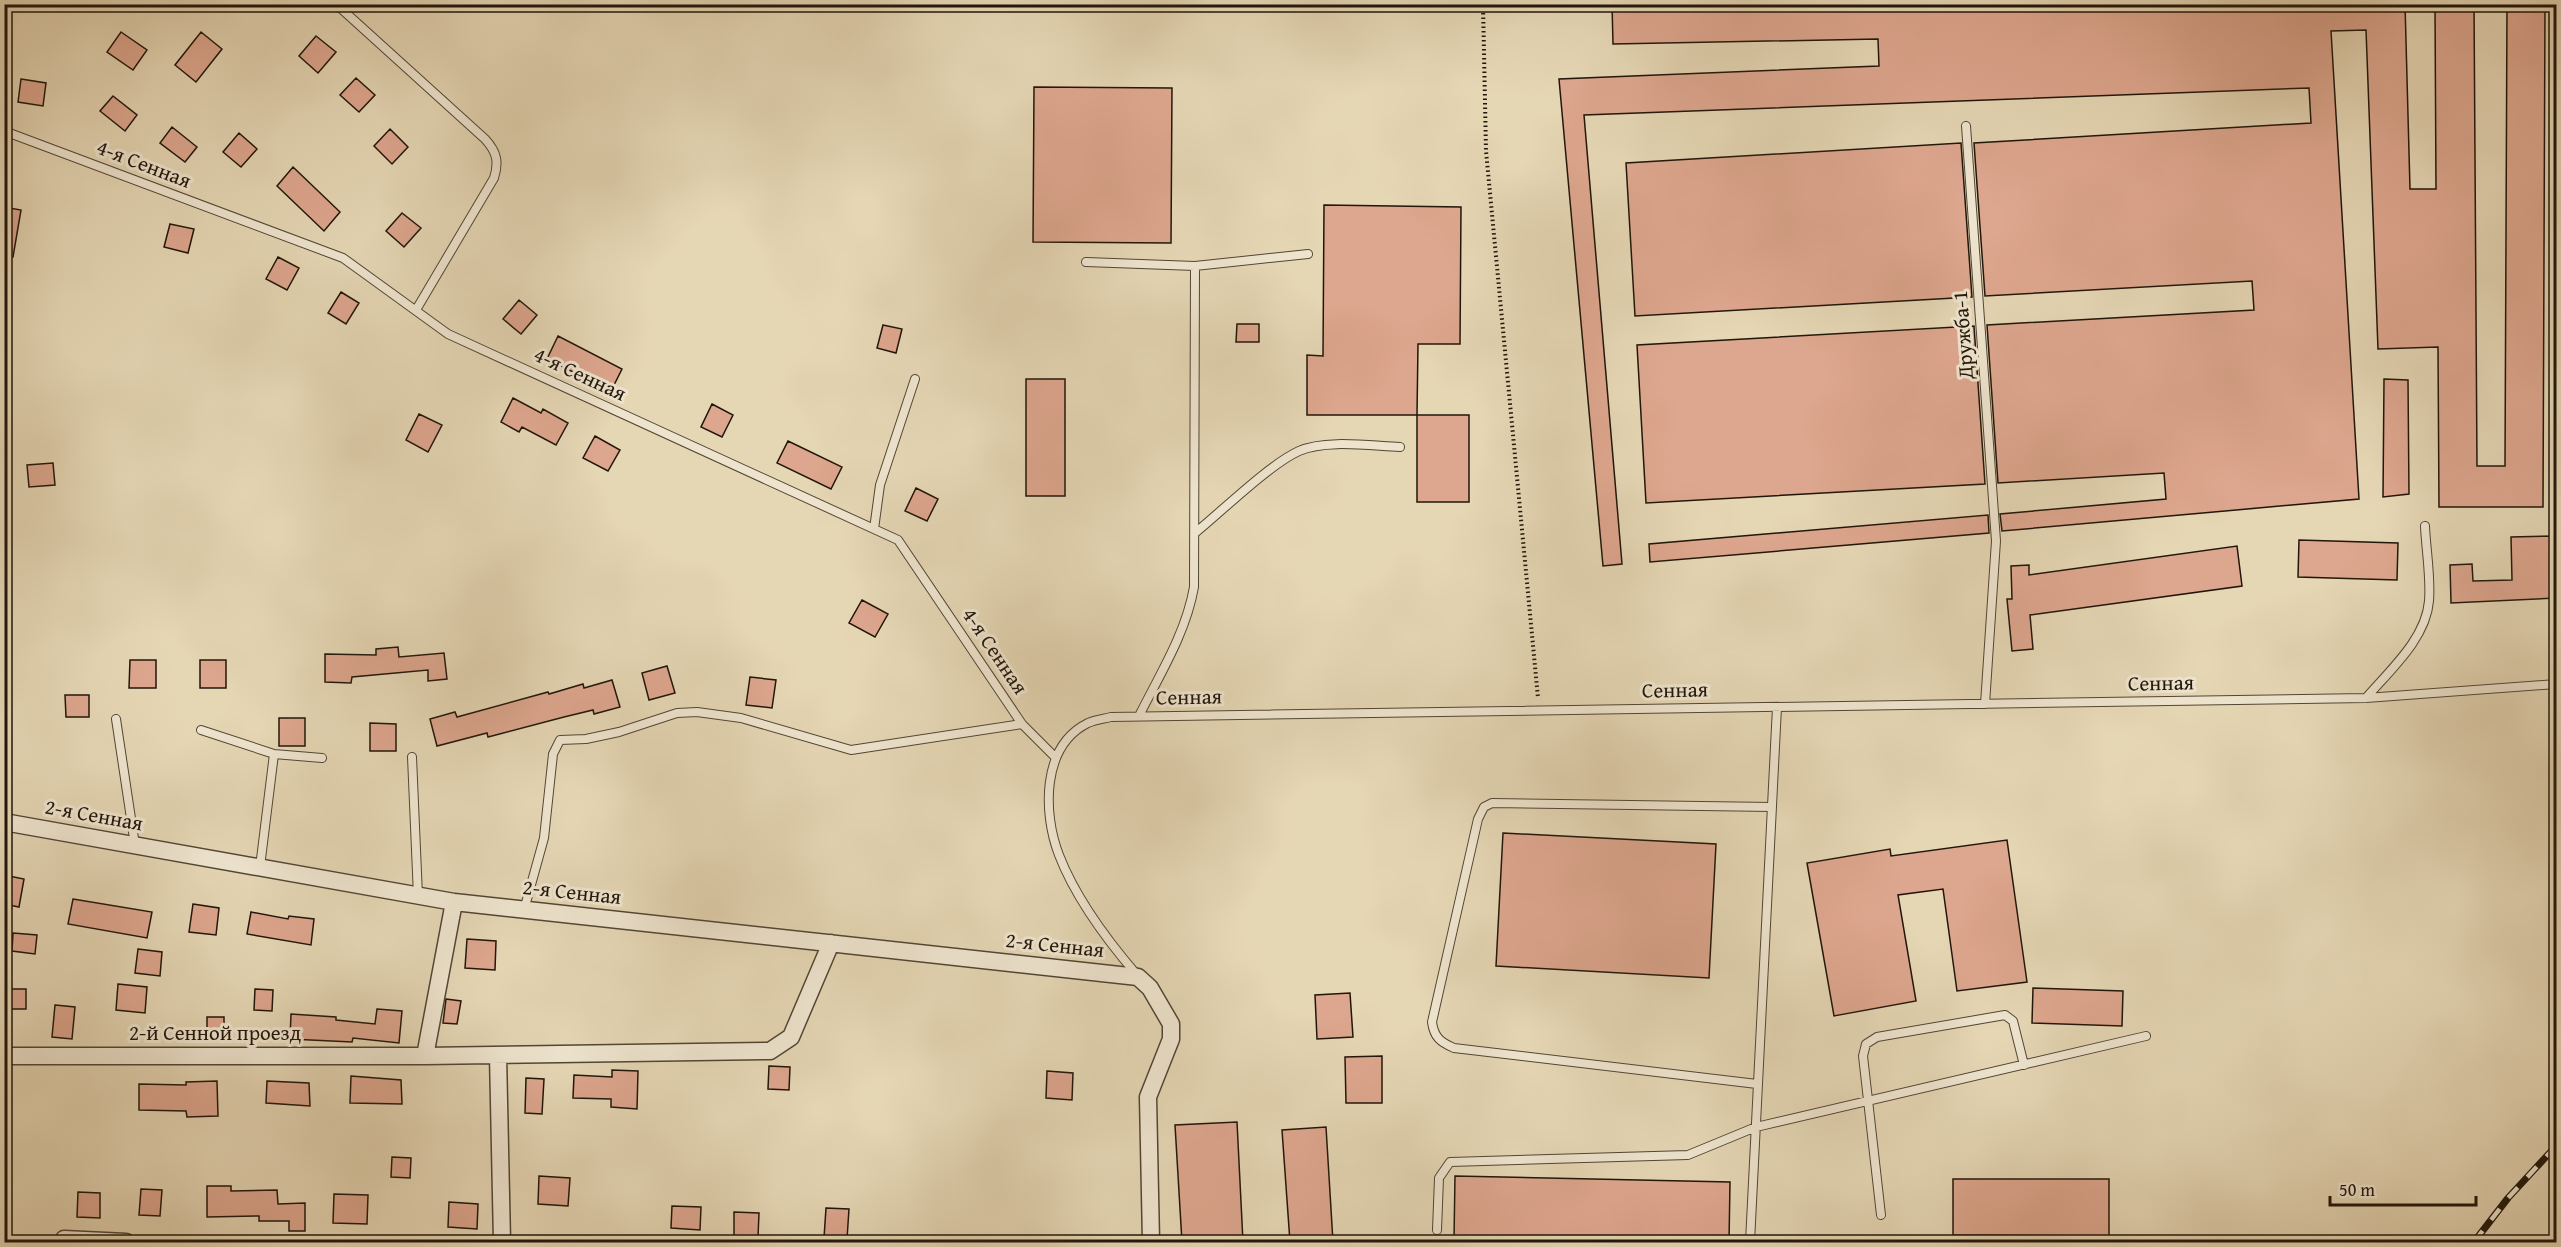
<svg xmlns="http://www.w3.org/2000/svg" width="2561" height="1247" font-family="'Gentium Book Plus',serif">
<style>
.building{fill:#dda68e;stroke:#20160a;stroke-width:1.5}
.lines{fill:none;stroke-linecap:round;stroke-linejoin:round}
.lane-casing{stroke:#514634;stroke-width:10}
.street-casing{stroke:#514634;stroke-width:19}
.path{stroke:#20160a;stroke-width:4;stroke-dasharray:1.5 3;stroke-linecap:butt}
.lane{stroke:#eee4ce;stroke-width:8}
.street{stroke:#eee4ce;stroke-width:16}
.rail-casing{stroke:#20160a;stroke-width:7}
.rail{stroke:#eee4ce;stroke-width:4.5;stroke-dasharray:14;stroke-linecap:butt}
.labels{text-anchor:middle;stroke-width:6;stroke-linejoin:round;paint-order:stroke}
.street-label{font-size:21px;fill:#20160a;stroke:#eee4ce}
</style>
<rect width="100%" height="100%" fill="#e5d6b4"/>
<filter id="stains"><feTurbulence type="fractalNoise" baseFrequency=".00333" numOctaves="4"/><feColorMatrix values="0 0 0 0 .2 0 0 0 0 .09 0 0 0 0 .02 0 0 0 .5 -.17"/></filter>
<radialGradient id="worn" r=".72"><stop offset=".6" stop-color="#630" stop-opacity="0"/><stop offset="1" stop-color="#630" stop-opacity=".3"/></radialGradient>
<path class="building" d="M1612,4H2405L2410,189H2436L2435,4H2474L2477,466H2505L2507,4H2545L2543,507H2439L2438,347L2378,349L2366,30L2331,31L2359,499L2002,531L2000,514L2166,499L2164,473L1998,483L1987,325L2254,310L2252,281L1985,296L1974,143L2311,123L2309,88L1584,115L1622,564L1603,566L1559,79L1879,66L1878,39L1613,44Z
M121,32L147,50L133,70L107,52Z
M201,32L222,49L196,82L175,65Z
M316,36L336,52L318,73L299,56Z
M356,78L375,95L359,112L340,95Z
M21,79L46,83L43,106L18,102Z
M1034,87L1172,88L1171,243L1033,242Z
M113,96L137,115L125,131L100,111Z
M172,127L197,147L185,162L160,143Z
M390,129L408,147L392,164L374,146Z
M239,133L257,149L241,167L223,152Z
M1961,143L1972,297L1635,316L1626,163Z
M293,167L340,212L324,231L277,186Z
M1324,205L1461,207L1460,344H1418L1417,415H1307V355L1323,356Z
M4,207L21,210L13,257L4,256Z
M402,213L421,228L404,247L386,231Z
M170,224L194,229L188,253L164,247Z
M278,257L299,268L287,290L266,279Z
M341,292L359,303L346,324L328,313Z
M519,300L537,315L521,334L503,319Z
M1237,324H1259V342H1236Z
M883,325L902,329L896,353L877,348Z
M1974,326L1985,484L1646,503L1637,345Z
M558,336L622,369L611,391L547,359Z
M1026,379H1065V496H1026Z
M2384,379L2408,380L2409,494L2383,497Z
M513,398L541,413L543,409L568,423L556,445L522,427L519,432L501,422Z
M712,404L733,415L722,437L701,427Z
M419,414L442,425L428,452L406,440Z
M1417,415H1469V502H1417Z
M595,436L620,450L608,471L583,458Z
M788,441L842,467L831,489L777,463Z
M53,463L55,485L29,487L27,465Z
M916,488L938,499L927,521L905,511Z
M1988,515L1989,533L1650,562L1649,544Z
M2556,536V598L2451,603L2450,565L2472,564L2473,581L2512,580L2511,537Z
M2299,540L2398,543L2397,580L2298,577Z
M2237,546L2242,586L2030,615L2033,649L2012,651L2007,599H2012L2011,566L2029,565V575Z
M862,600L888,614L875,637L849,623Z
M398,647L399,657L444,653L447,679L428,681V670L352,677L351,683L325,682V654L376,655V649Z
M130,660H156V688H129Z
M200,660H226V688H200Z
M667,666L675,693L649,700L642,673Z
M750,677L776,680L772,708L746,705Z
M612,680L620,707L594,714L593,710L564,717L488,737L487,733L437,746L430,719L455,712L457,717L548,692L549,694L583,684L584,688Z
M65,695H89V717H66Z
M279,718H305V746H279Z
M370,723L396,724V751H370Z
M1503,833L1716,844L1709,978L1496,966Z
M2007,840L2027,982L1957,991L1943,889L1898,895L1916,1001L1834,1016L1807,863L1890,849L1891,856Z
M4,875L24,879L19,907L4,904Z
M73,899L152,912L147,938L68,924Z
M193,904L219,908L216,935L189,932Z
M251,912L288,919L289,916L314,919L311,945L247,934Z
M13,933L37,935L35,954L12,951Z
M467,939L496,941L495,970L465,968Z
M138,949L162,952L160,976L135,973Z
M118,984L147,987L145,1013L116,1010Z
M2033,988L2123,991L2122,1026L2032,1023Z
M4,989H26V1009H4Z
M255,989L273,990L272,1011L254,1010Z
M1350,993L1353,1037L1317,1039L1315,995Z
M446,999L461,1001L457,1024L443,1023Z
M55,1005L75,1007L72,1039L52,1037Z
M377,1009L402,1011L399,1043L353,1038L352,1042L290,1039L291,1014L336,1017V1020L375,1024Z
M207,1017H224V1037H207Z
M1382,1056V1103H1346L1345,1057Z
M769,1066L790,1067L789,1090L768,1089Z
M612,1070L638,1071L637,1109L611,1107V1099L573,1098L574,1075L612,1077Z
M1047,1071L1073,1073L1072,1100L1046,1098Z
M351,1076L401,1080L402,1104L350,1103Z
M526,1078L544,1079L542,1114L525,1113Z
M217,1081L218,1116L187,1117L186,1111L139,1110V1084L186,1085V1082Z
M267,1081L309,1083L310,1106L266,1103Z
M1237,1122L1243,1242H1182L1175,1125Z
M1326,1127L1333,1242H1290L1282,1130Z
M392,1157L411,1158L410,1178L391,1177Z
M539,1176L570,1178L568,1206L538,1204Z
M1455,1176L1730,1182L1729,1242L1454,1239Z
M1953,1179H2109V1236L1953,1235Z
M207,1186H231V1191L277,1190L278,1204L305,1203V1231H289V1221H259V1216L207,1217Z
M141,1189L162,1190L160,1216L139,1215Z
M78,1192L100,1193V1218L77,1217Z
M334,1194L368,1195L367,1224L333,1223Z
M449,1202L478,1204L477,1229L448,1227Z
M672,1206L701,1207L700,1230L671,1228Z
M826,1208L849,1209L847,1239L824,1238Z
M734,1212L759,1213L758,1237L734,1236Z"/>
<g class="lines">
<defs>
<path id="lane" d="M336,4L485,139C497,152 499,162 494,178L416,310
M1966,126L1996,541L1985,704
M4,131L343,258L448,334L898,540L1022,724L1056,758
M1086,262L1195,266
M874,529L880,485L915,379
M1195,533C1222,511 1270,464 1299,451C1325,439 1372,446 1400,447
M2366,698C2389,671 2426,639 2429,601C2431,577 2426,550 2425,526
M1139,716C1160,674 1186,633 1194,587L1195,266L1308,254
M116,719L135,845
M201,730L274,754L260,867
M274,754L322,758
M412,757L418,896
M524,910L544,838L553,754L560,740L586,739L619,732L677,713L697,712L741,718L851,750L1022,724
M1137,975C1106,939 1076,899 1059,855C1043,814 1041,746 1088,723C1095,720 1103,719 1111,717L2366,698L2556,684
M1757,1084L1454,1048C1440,1042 1434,1037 1432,1022L1478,819L1484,807L1492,803L1772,807
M1881,1215L1863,1056L1866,1044L1877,1037L2005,1015L2013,1021L2024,1065
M1437,1230L1439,1178L1450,1162L1688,1155L1756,1127L2146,1036
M1750,1242L1777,707"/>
<path id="street" d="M4,822L454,902L1138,977L1150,988L1171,1024V1039L1148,1097L1151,1242
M498,1055L502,1242
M4,1056H425L454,902
M425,1056L770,1051L791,1037L831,943
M64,1239L126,1242"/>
</defs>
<use href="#lane" class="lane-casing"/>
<use href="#street" class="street-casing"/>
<path class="path" d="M1483,4L1486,151L1538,698"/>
<use href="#lane" class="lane"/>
<use href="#street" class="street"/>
<defs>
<path id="rail" d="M2474,1242L2508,1198L2556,1146"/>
</defs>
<use href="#rail" class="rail-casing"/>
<use href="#rail" class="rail"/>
</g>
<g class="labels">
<g class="street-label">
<text transform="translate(144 164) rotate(21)" y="7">4-я Сенная</text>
<text transform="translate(1963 335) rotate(-94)" y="7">Дружба-1</text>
<text transform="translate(580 374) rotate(25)" y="7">4-я Сенная</text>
<text transform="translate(995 651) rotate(56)" y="7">4-я Сенная</text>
<text transform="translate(2161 683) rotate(-1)" y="7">Сенная</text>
<text transform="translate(1675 690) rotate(-1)" y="7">Сенная</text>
<text transform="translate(1189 697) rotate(-1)" y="7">Сенная</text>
<text transform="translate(94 815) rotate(10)" y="7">2-я Сенная</text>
<text transform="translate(572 892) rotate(6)" y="7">2-я Сенная</text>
<text transform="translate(1055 945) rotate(6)" y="7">2-я Сенная</text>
<text x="215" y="1040">2-й Сенной проезд</text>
</g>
</g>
<rect width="2561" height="1247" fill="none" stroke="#e5d6b4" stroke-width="24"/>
<rect x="6" y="6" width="2549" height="1235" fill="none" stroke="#20160a" stroke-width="3"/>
<rect x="12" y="12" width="2537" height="1223" fill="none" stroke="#20160a" stroke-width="1.5"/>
<path d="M2330 1196v9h146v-9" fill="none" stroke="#20160a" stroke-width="3"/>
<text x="2339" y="1196" font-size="18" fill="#20160a" stroke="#eee4ce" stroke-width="4.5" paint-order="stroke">50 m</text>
<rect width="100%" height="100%" filter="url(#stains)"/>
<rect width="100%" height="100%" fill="url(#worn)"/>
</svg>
